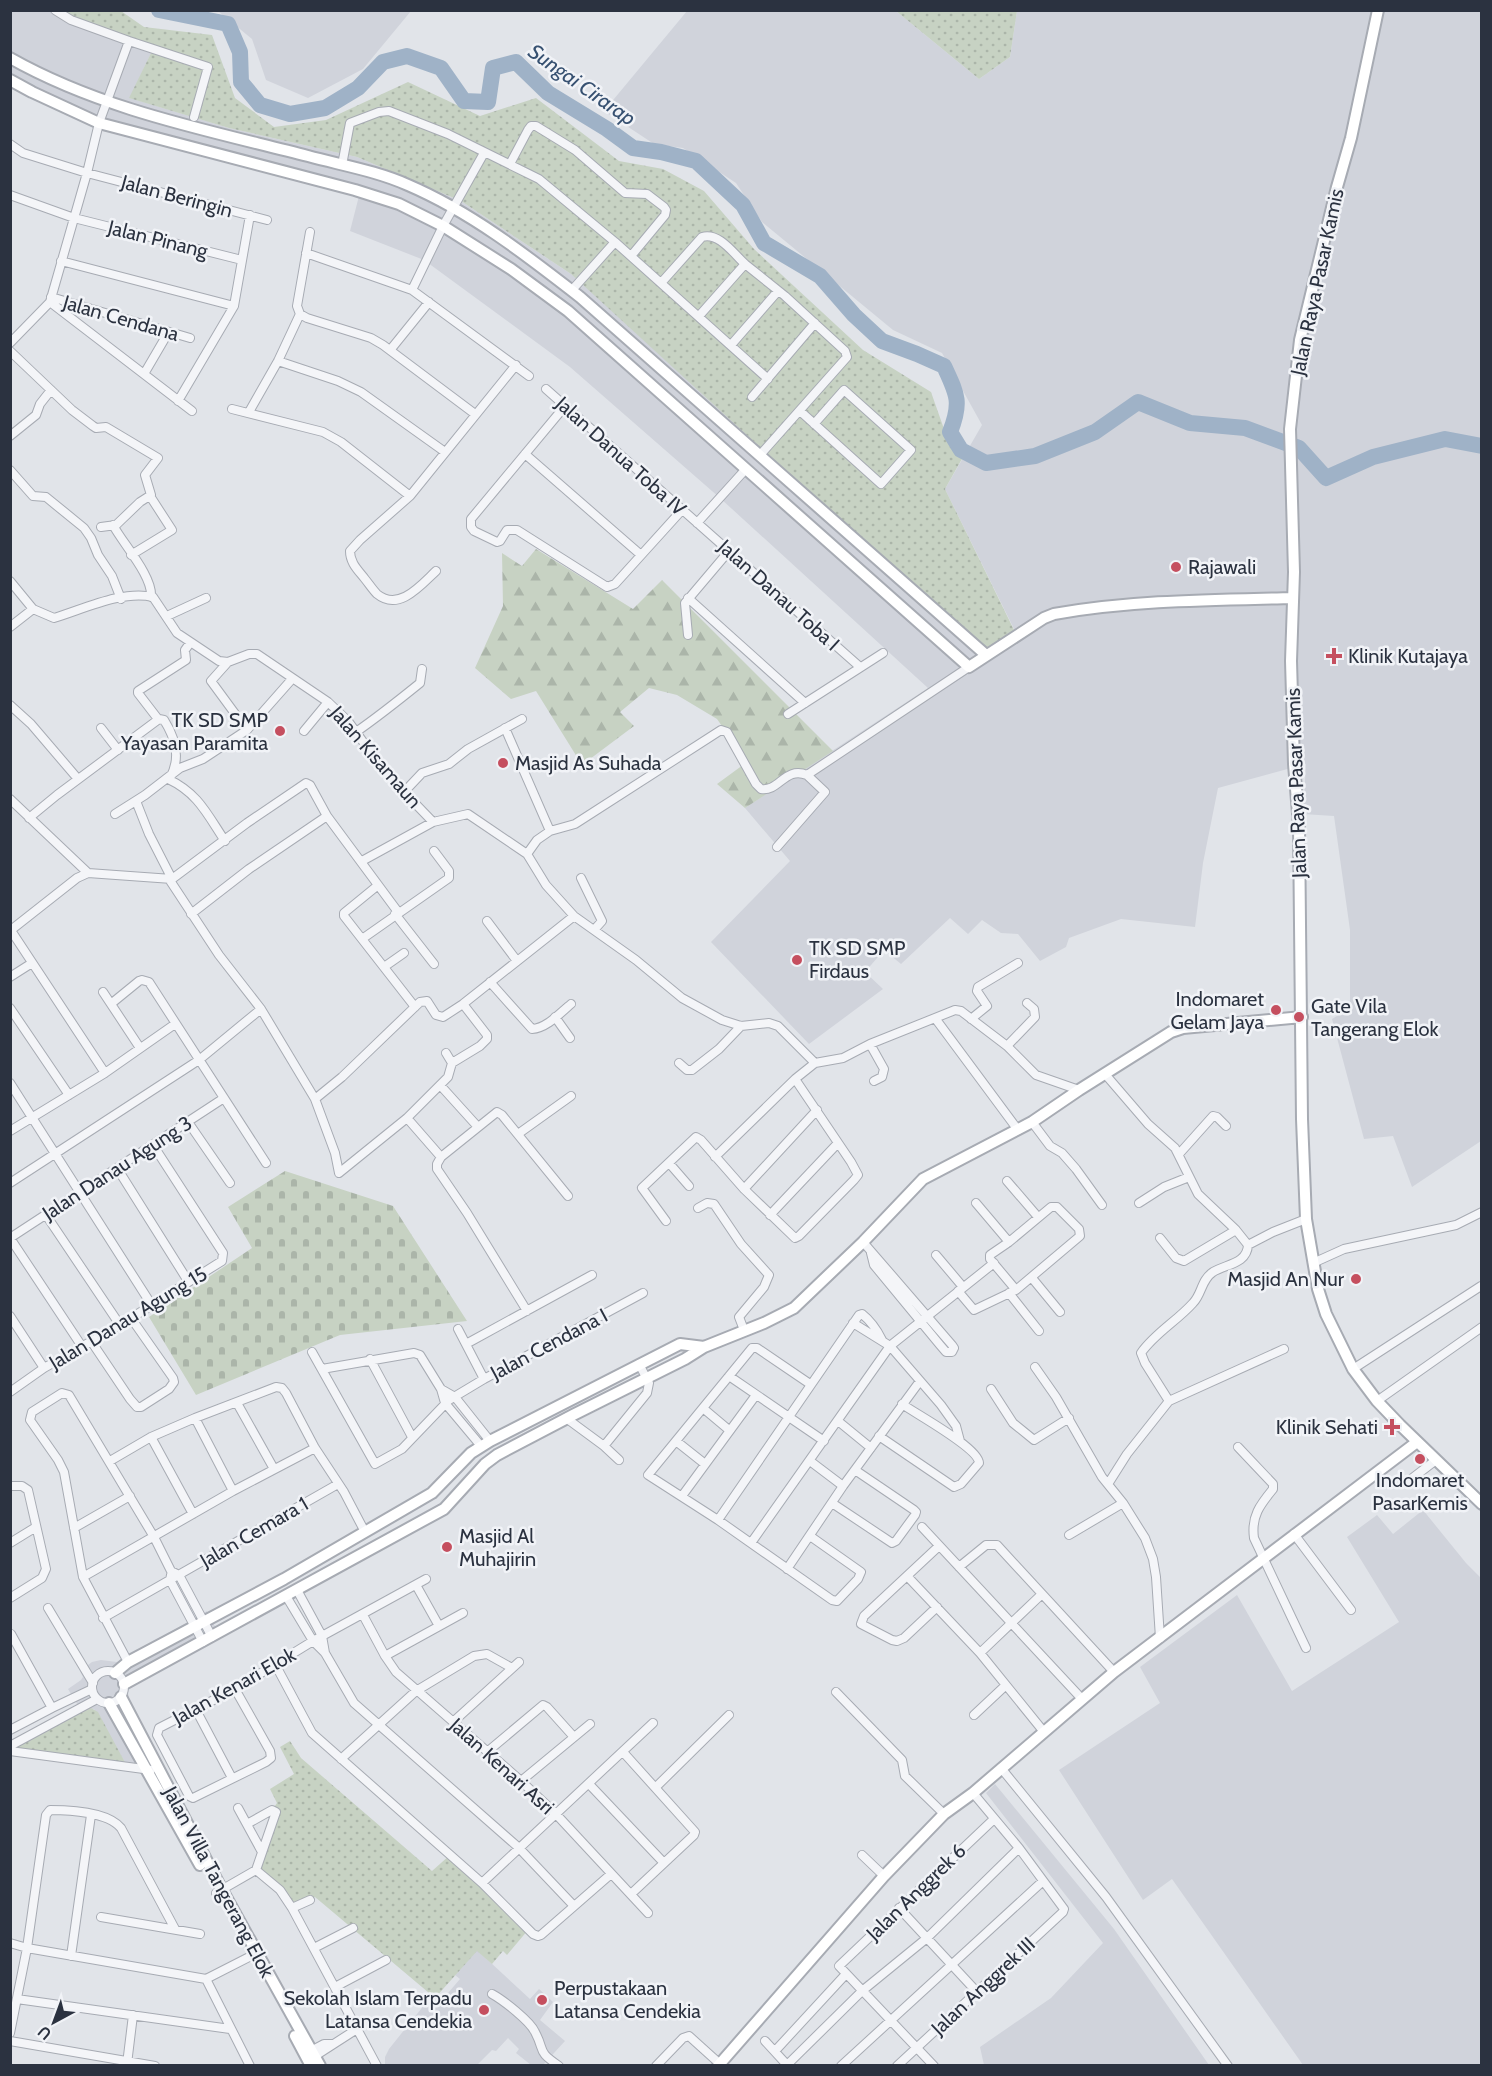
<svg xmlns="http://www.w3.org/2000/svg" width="1492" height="2076" font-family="Cabin,sans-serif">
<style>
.built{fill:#d0d3db}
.grass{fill:url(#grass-dots)}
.forest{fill:url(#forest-firs)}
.cemetery{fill:url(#cemetery-stones)}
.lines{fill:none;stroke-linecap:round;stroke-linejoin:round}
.river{stroke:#9fb2c7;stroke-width:16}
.street-casing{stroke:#a7abb3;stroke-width:10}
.secondary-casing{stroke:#a7abb3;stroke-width:14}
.street{stroke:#f4f5f8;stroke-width:8}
.secondary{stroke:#fff;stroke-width:10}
.poi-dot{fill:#c54f5f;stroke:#f1f3f7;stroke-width:2}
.labels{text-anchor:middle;stroke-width:5;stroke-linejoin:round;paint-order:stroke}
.street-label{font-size:20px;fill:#2b3240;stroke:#f1f3f7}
.poi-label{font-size:20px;fill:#2b3240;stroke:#f1f3f7;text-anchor:start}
.water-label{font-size:21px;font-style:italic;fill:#375171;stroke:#f1f3f7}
</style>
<defs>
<pattern id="grass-dots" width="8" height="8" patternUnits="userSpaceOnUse" patternTransform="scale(1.5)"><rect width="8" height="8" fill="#c7d2c3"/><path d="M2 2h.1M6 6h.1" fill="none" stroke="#abb5a9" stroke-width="1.8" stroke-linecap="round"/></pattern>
<pattern id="forest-firs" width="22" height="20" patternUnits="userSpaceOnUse" patternTransform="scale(1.5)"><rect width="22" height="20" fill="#c7d2c3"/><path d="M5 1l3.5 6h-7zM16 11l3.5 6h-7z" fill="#abb5a9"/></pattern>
<pattern id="cemetery-stones" width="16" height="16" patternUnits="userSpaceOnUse" patternTransform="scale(1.5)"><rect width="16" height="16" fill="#c7d2c3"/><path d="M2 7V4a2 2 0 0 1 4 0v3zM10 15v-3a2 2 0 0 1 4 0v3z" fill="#abb5a9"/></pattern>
</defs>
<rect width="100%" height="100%" fill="#e1e4e9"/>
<path class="built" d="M10,11H59L152,51L130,98L229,128L357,157L461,201L571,274L1015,631L945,489L982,425L942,353L893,330L762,222L736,183L683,148L654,144L604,111L687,11H896L979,79L1010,57L1017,11H1481V1141L1412,1187L1393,1136L1364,1139L1332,1019L1350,1008V930L1334,816L1303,814L1306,764L1218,788L1203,863L1195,927L1121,919L1069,938L1066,947L1040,961L1018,934L1001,933L982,920L968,934L950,918L901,964L884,950L865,972L883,989L809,1044L711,942L790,861L745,808L928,688L720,498L570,367L424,260L350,231L359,196L141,138L43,103L11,86Z
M218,11H411L363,69L308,98L266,80L252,39Z
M1423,1510L1466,1563L1481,1578V2065H1303L1172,1879L1143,1900L1059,1770L1160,1703L1140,1667L1237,1595L1292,1691L1399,1622L1347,1537L1377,1515L1393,1534Z
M207,1611L220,1636L128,1687L129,1705L176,1791L158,1802L142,1771L128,1768L94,1709L85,1711L80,1709L68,1689L81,1680L83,1677L80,1671L92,1662L101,1660L117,1662Z
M995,1784L1114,1929L1209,2065H984L980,2047L1051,1998L1103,1943L986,1793Z
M477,1950L530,1999L539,1989L553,2002L540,2020L565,2041L543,2065H531L516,2053L519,2049L508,2038L496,2051L492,2050L477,2065H385V2057L389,2049L429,1999L437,2006L460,1979L455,1975Z"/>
<path class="grass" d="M59,11H121L144,27L212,35L235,98L274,127L326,120L408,82L480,116L536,98L619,161L663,169L704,191L754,249L863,350L931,392L950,446L963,457L945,489L1015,632L984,652L571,274L461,201L357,157L229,128L129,98L152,51Z
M896,11H1017L1010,57L979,79Z
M91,1708L98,1712L128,1768L11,1751V1746L80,1709L85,1711Z
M290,1741L301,1758L432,1871L450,1855L528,1930L507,1955L503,1951L492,1964L477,1951L435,1998L315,1897L292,1908L280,1890L256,1870L276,1812L272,1810L277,1803L270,1789L294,1774L280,1747Z"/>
<path class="forest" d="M536,549L633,609L662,580L833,751L745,808L717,784L747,762L717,719L677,695L649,688L620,712L634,726L582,765L536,691L511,699L475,668L503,606L502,553L522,566Z"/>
<path class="cemetery" d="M285,1171L393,1206L467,1321L340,1335L196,1395L149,1317L252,1248L228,1207Z"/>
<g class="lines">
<path class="river" d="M159,10L228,24L240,52L241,82L260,105L290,114L325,108L358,88L383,62L407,56L441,68L464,101L488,102L493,68L516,62L548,93L607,129L633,148L661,152L696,161L743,205L764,243L820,276L854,315L882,341L917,354L944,366C957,394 962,402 950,432L961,450L986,463L1035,456L1095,432L1138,402L1190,423L1245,428L1299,448L1326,478L1373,457L1445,439L1482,446"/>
<defs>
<path id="street" d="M129,41L208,67L194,117
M10,144L23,153L87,173L267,220
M510,164L528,130L531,126H536L575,150L625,193L647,194L664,207L666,210L665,215L631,256
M342,165L350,123L379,112L389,111L448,134L539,179L615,242
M10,195L74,218L242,260
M310,232L297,306L300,314L307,318L371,338L383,345L475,414
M306,253L412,290L529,376
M61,261L234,306
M745,264L785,296L845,351L847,357L760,455
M661,283L702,237C719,232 733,253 745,264L699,316
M412,290L443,226L484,153
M572,290L615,242L768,379
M51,297L190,338
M50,302L192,411
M10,343L50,302L87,173L99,123L129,41L71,20L55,10
M731,345L778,291
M391,349L429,302
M10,351L72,410L93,426L96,428L106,427L158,458L145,475L151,495L140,502L116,525L101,527
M278,361L338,381L361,392L445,452
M144,374L168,333
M546,389L860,667
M752,397L815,323
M178,401L234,306L250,215
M565,406L471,519V527L474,531L497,542L500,541L507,530H517L607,587L615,584L682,510
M232,409L323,432L341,442L410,496
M800,411L881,484L911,450L844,390L814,424
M249,412L278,361L300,314
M10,436L36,415L40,404L51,390
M525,454L641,555
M10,470L33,496L46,497L84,528L91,538L98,555L112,576L121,599
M697,523L745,470
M113,525C123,544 153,576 151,597
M131,555L172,530L150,496
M436,571C421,585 399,612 377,594C373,590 369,584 365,579C358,570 350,563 350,551L360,540L410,496L516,365
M10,581L33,609
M688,598L805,703
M167,616L206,598
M10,627L33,609L54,618C84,609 122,590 153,597L177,633L219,661L228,662L249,654H257L328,702L348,721L369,750L404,792L433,822
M688,635L685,603L729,551
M228,662L211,681L247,730
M10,705L31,724L78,779
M788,714L883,653
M158,719L138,693V691L186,660L185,650L190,643
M101,728L118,750
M505,728L550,831L537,840L527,854
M304,731L328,702
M356,732C379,716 399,700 420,683L422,669
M168,779C198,793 207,814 225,841
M404,792L422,773L449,764L468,749L522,719
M10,799L88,873
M136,801L149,834L172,879
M115,814L145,795L180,768L203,759L247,730L292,679
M29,818L57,795L159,719L164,720C176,739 181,758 170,778
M550,831L575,824L721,730L727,732L756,784L761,789C779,792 785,766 807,775
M777,847L825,792L807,775L969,667
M362,861L433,822L468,814L527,854L546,885L574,916L636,960L682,998L722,1020L741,1026L769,1023L778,1026L815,1063
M581,878L602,921L594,930
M169,879L219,955L261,1009L315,1099L335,1153L339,1173L407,1118L448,1077L452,1063L446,1053
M377,886L344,913V916L415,1007
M191,914L249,869L327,816
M395,914L434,964
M487,921L517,961
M10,929L105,1073
M11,930L77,878L88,873L172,879L247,823L306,783L310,785L327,816L398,912
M362,939L449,878V871L434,851
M384,967L404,953
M10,977L32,963
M490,982L532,1029C547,1028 560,1013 571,1004
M103,992L140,1048
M112,1003L139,981L142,980L149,982L266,1163
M10,1008L69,1095
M555,1017L570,1038
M935,1018L1018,1130
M971,1019L987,1006L977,991L978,987L1018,963
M870,1044L884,1069L882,1077L874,1081
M1007,1046L1035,1017L1034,1009L1027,1003
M452,1063L480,1046L487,1039V1035L463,1004
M679,1063L687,1070H692L719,1049L741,1026
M815,1063L843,1058L870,1044L955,1010L961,1011L1007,1046L1036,1075L1079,1090
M1105,1074L1148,1124L1175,1148L1198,1194L1236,1230L1248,1245C1247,1264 1226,1264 1213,1272C1201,1280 1202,1294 1193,1303C1177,1321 1155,1333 1141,1353L1145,1363L1169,1401
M10,1083L151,1304
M440,1085L478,1127
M315,1099L342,1077L420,1002L427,1001L436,1015L443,1017L463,1004L574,916
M407,1118L441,1157
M188,1122L230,1183
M1032,1122L1050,1146L1062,1153L1076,1169L1102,1205
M10,1131L105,1073L175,1024
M518,1134L571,1096
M1179,1154L1213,1116L1217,1117L1226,1126
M715,1157L795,1079L815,1063
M669,1163L689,1186
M117,1168L188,1281
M1007,1181L1038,1217
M10,1183L199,1060L261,1009
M744,1189L817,1110
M976,1203L1009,1242
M1139,1203L1164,1187L1189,1177
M698,1208L707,1203L714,1204L741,1244L769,1275L764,1287L739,1317L744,1330
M46,1215L120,1325
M770,1215L838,1143
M666,1221L642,1188L696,1137L701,1140L744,1189L795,1238L799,1236L854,1180L858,1175L851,1162L795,1079
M10,1238L224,1098
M10,1238L81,1345
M1160,1238L1176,1258L1184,1261L1236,1230
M863,1242L952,1345L954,1348L952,1352H946L940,1345L874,1265L871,1253
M1248,1245L1273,1232L1306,1219
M936,1255L963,1287
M1313,1263L1344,1249L1456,1225L1482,1212
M1032,1278L1060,1312
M958,1291L974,1310L1016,1290L1080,1236L1079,1229L1057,1207H1051L1009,1242L990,1255V1259L1016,1290
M1009,1293L1039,1331
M527,1311L467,1213L437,1169V1164L441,1157L497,1112L502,1115L568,1196
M10,1316L44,1368
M853,1323L890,1346L941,1405L956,1426L960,1441
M458,1329L484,1379
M91,1341L130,1399L137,1407H141L169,1389L174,1382L173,1378L131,1318
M466,1344L592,1275
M312,1352L375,1464L402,1449L449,1400L484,1379L643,1293
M370,1359L412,1437
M1035,1367L1056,1397L1102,1477L1123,1503L1145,1538L1153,1559L1156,1577L1160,1638
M322,1369L414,1353L420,1355L441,1389L445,1403L481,1446
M1353,1369L1481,1286
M729,1376L824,1441
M810,1384L757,1348H752L648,1475L718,1520L832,1600L837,1601L858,1579L861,1572L810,1536
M441,1389L455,1397L490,1441
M991,1389L1013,1423L1034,1440L1069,1418
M10,1392L44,1368L120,1325L222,1261L223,1253L153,1145
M1377,1401L1482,1327
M237,1403L274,1469
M704,1409L729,1430
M195,1418L233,1491
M566,1418L604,1446L619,1460
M838,1421L871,1448
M879,1436L954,1487L961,1484L979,1463C979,1448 916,1414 902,1404
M151,1437L193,1514
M676,1441L705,1464
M604,1446L647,1393L649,1383L639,1364
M1238,1447L1273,1484V1489C1260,1505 1251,1516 1254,1538L1306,1648
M110,1461L151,1437L195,1418L276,1387L282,1388L286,1393L315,1448L344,1492L365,1532
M810,1461L843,1486
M1406,1483L1436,1460
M1108,1484L1127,1454L1169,1401L1284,1349
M10,1486H22L28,1490L46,1569L42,1578L10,1598
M682,1496L756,1395
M832,1503L892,1543L896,1541L915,1515L916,1512L914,1510L855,1470
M718,1520L859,1315L862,1314C871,1321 877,1330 882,1340
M922,1527L1082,1699
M74,1528L130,1496
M1294,1534L1351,1610
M1069,1535L1123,1503
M10,1543L36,1527
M751,1543L890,1346L994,1263
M959,1567L986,1545H997L1114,1672
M787,1569L843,1486L920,1381
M171,1575L170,1580L203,1642
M907,1576L980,1653L1044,1732
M83,1577L233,1491L315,1448
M416,1585L439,1626
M297,1590L322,1636L325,1653
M286,1596L313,1641L325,1653L354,1703L518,1847L574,1906
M937,1607L904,1638L897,1641L892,1640L861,1624L864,1616L939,1546
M48,1608L93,1683
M363,1615L385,1656L396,1672L521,1781L555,1813L648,1913
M103,1618L338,1484
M11,1634L52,1708
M980,1653L1042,1594
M385,1656L463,1613
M128,1662L83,1577L64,1472L58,1460L30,1420L32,1412L62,1393L69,1395L154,1537L171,1571L179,1575L212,1637
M275,1664L312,1733L482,1883L533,1934L538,1936L541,1935L611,1874
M92 1687a16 16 0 1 1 32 0a16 16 0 1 1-32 0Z
M235,1689L270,1751L271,1758L266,1762L193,1798L189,1796L157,1735L159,1728L235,1689L313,1641L426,1579
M836,1692L902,1760L905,1776L944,1814
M195,1708L232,1778
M974,1715L1006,1685
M453,1722L519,1662
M10,1730L52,1708L92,1689
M10,1746L97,1699
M10,1751L151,1770
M487,1752L543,1705L547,1707L573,1736
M623,1752L695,1832L694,1835L631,1894
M341,1759L416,1691L474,1656L487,1654L512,1668
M1001,1768L1106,1897L1228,2066
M521,1781L590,1724
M589,1784L664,1863
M656,1787L729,1715
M238,1808L262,1852
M247,1824L272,1810L276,1812L256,1870
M862,1855L884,1876
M482,1883L653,1723
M216,1893L256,1870L280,1890L292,1908L377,2066
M292,1908L310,1900
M899,1908L977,1992
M101,1917L200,1934
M10,1943L27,1948L206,1979
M314,1948L353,1928
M71,1956L91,1815
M206,1979L250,2066
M206,1979L257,1953
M335,1987L386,1960
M492,1994C503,2000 530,2021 535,2032C546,2053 536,2050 559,2066
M17,1999L230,2029
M10,2033L27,1948L46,1815L50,1810C70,1810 108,1812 121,1828L175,1929
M10,2041L155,2066
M765,2041L788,2066
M775,2051L846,1974
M307,2053L324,2044H333
M312,2058L357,2029
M127,2064L133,2015
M656,2066L683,2038L689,2036L720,2064
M786,2066L862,1991L927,1938L1019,1848
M841,2066L1043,1881
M897,2066L1063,1912L1064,1909L1019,1848L973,1793
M934,2066L839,1966L994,1819"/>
<path id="secondary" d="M1378,10L1351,138L1337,187L1300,340L1290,429L1294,572L1291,661L1294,764L1299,826L1302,1119L1306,1219L1318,1289L1326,1314L1353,1369L1377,1401L1400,1425L1482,1504
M10,58C102,110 207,130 308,156C341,165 377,171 408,185C471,212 526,255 580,297L986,655
M10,80L32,92L99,123L355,190L399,204L443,226L511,269L568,311L969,667L1044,618L1054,614C1133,600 1214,600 1293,598
M115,1673L128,1662L284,1579L432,1493L471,1453L490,1441L680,1344L704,1347
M124,1684L444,1509L485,1464L497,1455L573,1415L685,1359L704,1347L764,1323L794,1308L863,1242L923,1179L1032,1122L1079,1090L1171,1032L1183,1028L1302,1017
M121,1697L222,1890L320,2066
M109,1703L200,1865
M295,2036L311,2066
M718,2066L884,1876L944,1814L973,1793L1114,1672L1417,1442"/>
</defs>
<use href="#street" class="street-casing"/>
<use href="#secondary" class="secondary-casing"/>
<use href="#street" class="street"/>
<use href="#secondary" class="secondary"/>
</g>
<g class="poi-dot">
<circle cx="1176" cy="567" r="6"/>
<path d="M1331 647h6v6h6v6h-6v6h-6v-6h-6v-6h6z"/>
<circle cx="280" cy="731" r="6"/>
<circle cx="503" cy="763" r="6"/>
<circle cx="797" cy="960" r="6"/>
<circle cx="1276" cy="1010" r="6"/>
<circle cx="1299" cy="1017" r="6"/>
<circle cx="1356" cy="1279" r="6"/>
<path d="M1389 1418h6v6h6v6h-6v6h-6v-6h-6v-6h6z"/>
<circle cx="1420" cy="1459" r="6"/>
<circle cx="447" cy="1547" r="6"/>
<circle cx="542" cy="2000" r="6"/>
<circle cx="484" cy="2010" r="6"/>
</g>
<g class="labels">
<g class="street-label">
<text transform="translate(177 196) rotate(15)" y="7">Jalan Beringin</text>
<text transform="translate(158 239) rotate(14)" y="7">Jalan Pinang</text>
<text transform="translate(1317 282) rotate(-78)" y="7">Jalan Raya Pasar Kamis</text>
<text transform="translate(121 318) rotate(16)" y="7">Jalan Cendana</text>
<text transform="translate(621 456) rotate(42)" y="7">Jalan Danua Toba IV</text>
<text transform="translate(779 595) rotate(42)" y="7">Jalan Danau Toba I</text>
<text transform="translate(376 757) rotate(49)" y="7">Jalan Kisamaun</text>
<text transform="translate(1296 783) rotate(-92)" y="7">Jalan Raya Pasar Kamis</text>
<text transform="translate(117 1168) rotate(-33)" y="7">Jalan Danau Agung 3</text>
<text transform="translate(128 1318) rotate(-31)" y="7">Jalan Danau Agung 15</text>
<text transform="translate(549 1344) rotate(-28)" y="7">Jalan Cendana I</text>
<text transform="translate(254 1532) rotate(-30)" y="7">Jalan Cemara 1</text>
<text transform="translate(234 1686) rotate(-29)" y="7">Jalan Kenari Elok</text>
<text transform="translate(502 1766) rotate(42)" y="7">Jalan Kenari Asri</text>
<text transform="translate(219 1882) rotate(62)" y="7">Jalan Villa Tangerang Elok</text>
<text transform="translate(916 1892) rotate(-44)" y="7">Jalan Anggrek 6</text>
<text transform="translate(983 1986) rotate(-43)" y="7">Jalan Anggrek III</text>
</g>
<g class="poi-label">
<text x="1188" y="574">Rajawali</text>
<text x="1348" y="663">Klinik Kutajaya</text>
<text x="268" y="727" text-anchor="end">TK SD SMP<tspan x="268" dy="23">Yayasan Paramita</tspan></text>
<text x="515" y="770">Masjid As Suhada</text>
<text x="809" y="955">TK SD SMP<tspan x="809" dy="23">Firdaus</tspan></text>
<text x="1264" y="1006" text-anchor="end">Indomaret<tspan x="1264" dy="23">Gelam Jaya</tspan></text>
<text x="1311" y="1013">Gate Vila<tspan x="1311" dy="23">Tangerang Elok</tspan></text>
<text x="1344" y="1286" text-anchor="end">Masjid An Nur</text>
<text x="1378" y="1434" text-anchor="end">Klinik Sehati</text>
<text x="1420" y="1487" text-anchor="middle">Indomaret<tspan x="1420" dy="23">PasarKemis</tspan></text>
<text x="459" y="1543">Masjid Al<tspan x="459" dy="23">Muhajirin</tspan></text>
<text x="554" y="1995">Perpustakaan<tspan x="554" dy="23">Latansa Cendekia</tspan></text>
<text x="472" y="2005" text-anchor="end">Sekolah Islam Terpadu<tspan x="472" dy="23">Latansa Cendekia</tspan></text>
</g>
<g class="water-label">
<text transform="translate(582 85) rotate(35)" y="7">Sungai Cirarap</text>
</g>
</g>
<rect width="1492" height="2076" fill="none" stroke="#2b3240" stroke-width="24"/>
<g transform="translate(54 2022) rotate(221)" stroke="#f1f3f7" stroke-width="4.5" paint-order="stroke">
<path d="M0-4.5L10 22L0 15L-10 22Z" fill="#2b3240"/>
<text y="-9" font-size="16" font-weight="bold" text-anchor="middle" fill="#2b3240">U</text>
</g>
</svg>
